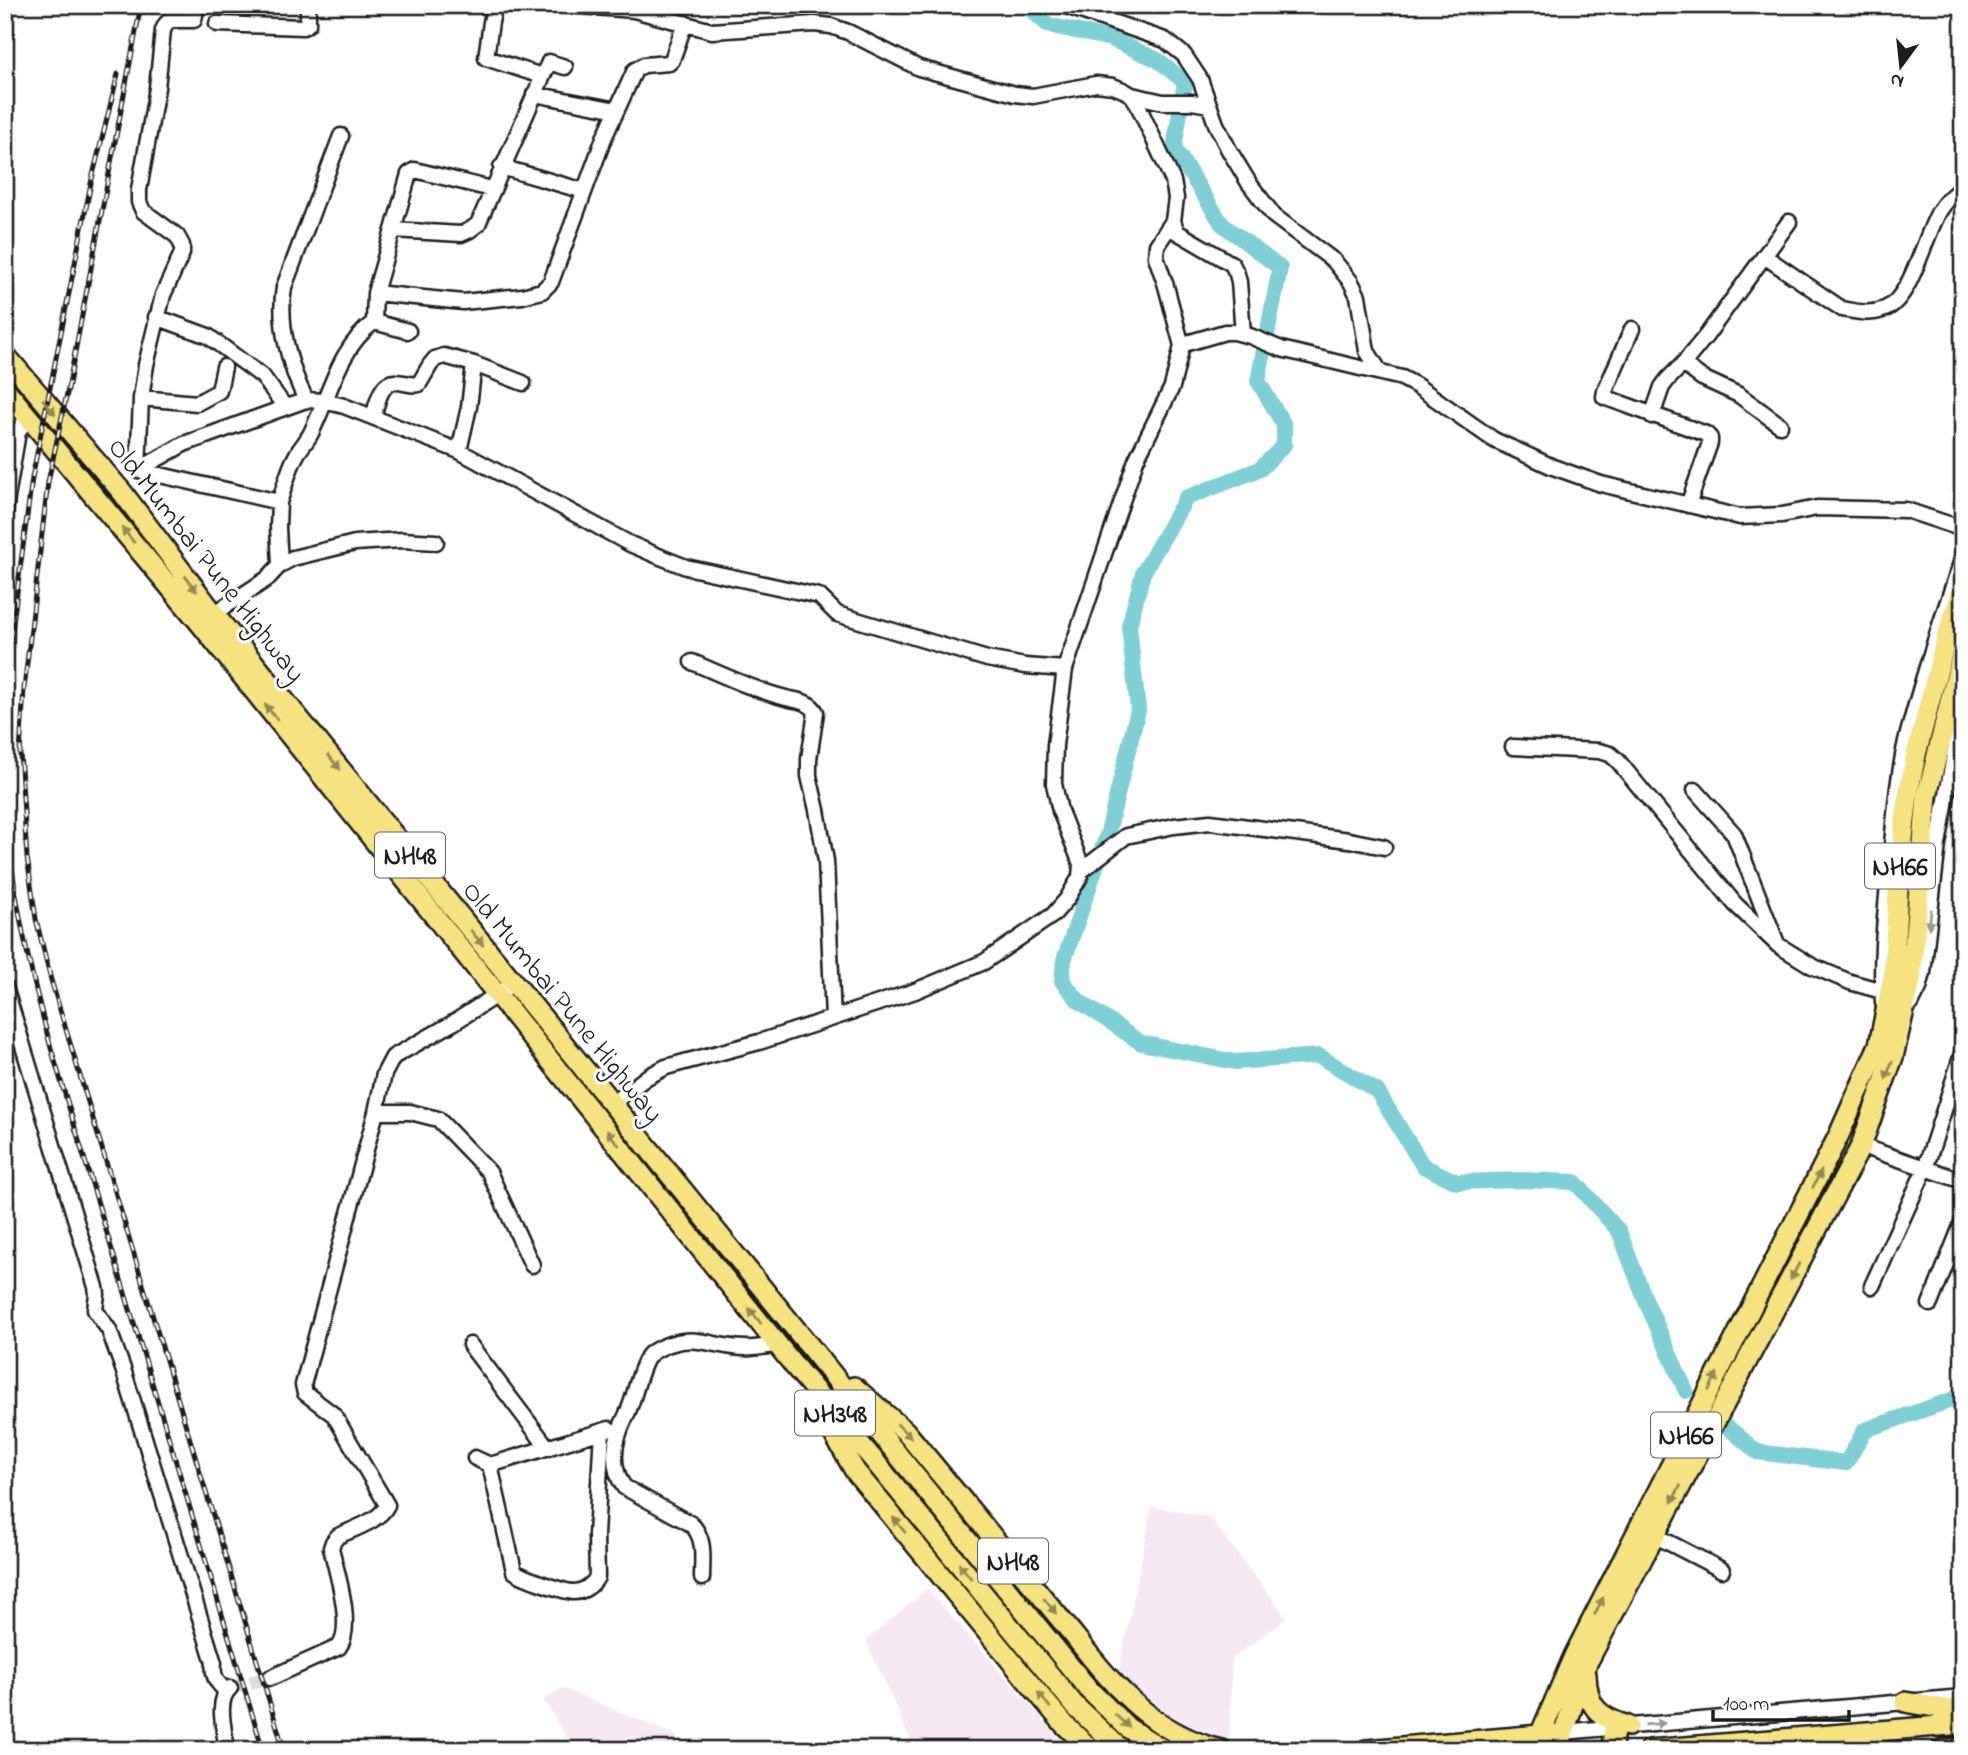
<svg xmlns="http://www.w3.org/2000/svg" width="1968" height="1755" font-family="'Indie Flower',sans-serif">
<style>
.built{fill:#f7e9f3}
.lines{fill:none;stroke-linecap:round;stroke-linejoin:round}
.river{stroke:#7fd0d6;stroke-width:16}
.minor-tunnel{stroke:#ddd;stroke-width:14;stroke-dasharray:14 7;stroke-linecap:butt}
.minor-casing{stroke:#1c1c1c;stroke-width:19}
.highway-casing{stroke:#1c1c1c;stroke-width:24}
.minor{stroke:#fff;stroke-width:14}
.highway{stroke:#f6e281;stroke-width:19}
.rail-casing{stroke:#1c1c1c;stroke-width:5}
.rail{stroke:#fff;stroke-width:2.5;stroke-dasharray:8;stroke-linecap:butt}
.oneway{fill:#948954}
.oneway2{fill:#999}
.labels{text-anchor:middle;stroke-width:6;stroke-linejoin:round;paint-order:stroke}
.shield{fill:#fff;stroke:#606060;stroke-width:2}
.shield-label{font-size:26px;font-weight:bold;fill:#1c1c1c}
.street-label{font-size:28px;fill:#1c1c1c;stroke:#fff}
</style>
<rect width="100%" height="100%" fill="#fff"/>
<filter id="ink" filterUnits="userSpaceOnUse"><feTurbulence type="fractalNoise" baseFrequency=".0143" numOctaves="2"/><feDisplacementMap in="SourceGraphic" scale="14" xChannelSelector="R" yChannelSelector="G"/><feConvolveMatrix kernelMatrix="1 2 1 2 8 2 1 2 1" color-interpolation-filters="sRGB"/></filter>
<g filter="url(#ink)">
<path class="built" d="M1152,1506L1210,1518L1287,1618L1232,1659L1229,1741L1166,1717L1118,1674Z
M927,1589L1070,1750H915L866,1641Z
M563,1688L677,1736L673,1750H575L543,1700Z"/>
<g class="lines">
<path class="river" d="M1026,5L1048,25L1111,39L1158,60L1185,82L1174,148L1222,224L1280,268L1258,381L1284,425V445L1260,469L1186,498L1143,573L1129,626L1138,710L1108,832L1064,960L1062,981L1079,1001L1141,1043L1235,1062L1319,1056L1377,1091L1423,1166L1457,1182L1521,1180L1575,1182L1619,1231L1645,1299L1686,1391
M1729,1428L1757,1452L1846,1463L1865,1430L1963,1396"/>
<path class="minor-tunnel" d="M230,1688L270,1678"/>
<defs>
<path id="minor" d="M495,5L491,22L486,58L542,76
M567,5L634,10L712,31L814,24L831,26L848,32L919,68L1015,94L1033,96L1096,84L1113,86L1123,90L1132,95L1136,101L1173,181L1176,198L1173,221L1177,232L1232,264L1237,274L1239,282L1243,334
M1063,5L1165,40L1184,55L1200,79L1216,124L1229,150L1249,183L1274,216L1334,261L1351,282L1358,296L1367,351L1380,372
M217,24L303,27L308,24V5
M534,94L617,110
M1132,95L1163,102H1192L1209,105
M501,167L584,191
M491,189L415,170L409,174L375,293L374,322C338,349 330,395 311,433C307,441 300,448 296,456C288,470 285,487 279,502L138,470L184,444L306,400L324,401L344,406L459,451L630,544L663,558L686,567L819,596L837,614L987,659L1025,666L1065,669
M1173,221L1157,245L1156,257L1166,286L1182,346
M393,230L461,234L470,230L478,224L549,62L565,67
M1764,256L1842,309C1857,312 1871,315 1885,309C1912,298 1925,234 1940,210C1946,200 1953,194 1963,187
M375,293L463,302L522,296L542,291L551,282L604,138L635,70L644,65L669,63L672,60L685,23
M156,317L208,336L263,377L285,407
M374,322L408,331
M1632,329L1605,391L1604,397L1706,434L1710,438V443L1688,505
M1683,364L1702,378L1739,395L1780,425
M141,398L197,403L219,391L224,367
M306,400C289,366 278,324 284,287L341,136
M1652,416L1662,387L1668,379L1683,364L1706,336L1789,222
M373,417C377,405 380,381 396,382C405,382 411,386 419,384L430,365L435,359L444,356L474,364L523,383
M459,451L469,407L474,364
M138,470L141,398L146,365L163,295L182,253V245L177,236L143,211L139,202V190L157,88L163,30L166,24L170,20H194L197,5
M5,510L18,432L28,416
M280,565L293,558L355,543L402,540L436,542
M206,619L267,579L280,565L278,527L279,502
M692,662C723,675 754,690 786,698C797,701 810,701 816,712L809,759V776L817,810L826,861L833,1018
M1513,747L1599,751L1610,754L1618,761L1735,904L1778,945L1812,966L1850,982L1882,991
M1695,790L1734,834L1776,941
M1081,871L1126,836L1174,826L1210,822L1349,840L1384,847
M5,987L96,1287L97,1294L95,1310L109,1330L123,1369L214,1663C212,1676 217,1683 226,1691
M1883,1003C1880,960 1885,917 1889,874C1894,830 1896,785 1906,741C1922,680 1942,617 1963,557
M1911,1004L1919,988L1923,973L1938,844L1963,706
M611,1104L647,1077L666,1067L759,1042L833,1018L915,991L984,962L1053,915L1067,899L1080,877L1081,864L1060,811L1054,784L1055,745L1065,669L1136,460L1172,387L1182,346L1187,343L1225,332H1234L1250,336L1281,349L1402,378L1417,386L1494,440L1553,467L1601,484L1740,517L1782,515L1817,508L1906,510L1963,529
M376,1112H410L438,1119L489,1172L532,1265
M1861,1146L1963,1181
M1872,1286L1925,1169L1963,1051
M1930,1304L1963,1221
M470,1345L548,1448
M475,1458L490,1465L609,1429
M490,1465L514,1571C521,1577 564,1592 574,1592C583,1592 593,1585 597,1577L596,1535L602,1431
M1654,1535L1722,1570
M702,1578C702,1559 706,1538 691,1524L624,1487C609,1465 615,1438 626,1416C635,1398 637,1377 646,1360C649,1353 655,1350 662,1347C696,1332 713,1348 746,1348C756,1349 767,1346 778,1344
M270,1678L339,1647C354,1627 337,1573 331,1548L333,1542L338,1536C353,1529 380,1521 387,1505L334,1415L305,1393L303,1385L376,1112L384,1074L393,1057L453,1023L504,990
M1563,1732L1963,1697
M227,1750C225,1732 215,1701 230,1688"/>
<path id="highway" d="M5,355L122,492L214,614L1089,1690L1128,1728L1164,1750
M5,389L200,623L797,1369L872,1458L1076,1707L1116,1745L1123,1750
M854,1387L905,1431L1076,1638C1114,1688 1157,1735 1221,1750
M820,1410L855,1471L1026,1679L1064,1724L1091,1750
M1586,1674C1587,1706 1597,1717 1628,1726
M1905,1702L1963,1712
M1366,1750L1551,1734
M1536,1750L1540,1735L1574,1656L1838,1137L1879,1045L1893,977L1899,874L1908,794L1916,755L1945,642L1963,588
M1558,1750L1587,1663L1861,1146L1893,1057L1911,980L1927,796L1963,649
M1612,1750L1614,1728
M1649,1750L1963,1724
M1941,1750L1963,1748"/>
</defs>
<use href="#minor" class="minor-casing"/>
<use href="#highway" class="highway-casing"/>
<use href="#minor" class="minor"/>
<use href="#highway" class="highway"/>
<defs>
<path id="rail" d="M141,5L69,384L48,482L24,689L20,753L27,857L36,919L51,980L284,1750
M5,684L32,478L91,183L118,74
M5,801C10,885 29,967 51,1048L263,1750"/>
</defs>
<use href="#rail" class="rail-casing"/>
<use href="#rail" class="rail"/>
</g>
<defs><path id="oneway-solid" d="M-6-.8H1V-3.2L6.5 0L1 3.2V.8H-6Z" transform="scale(1.75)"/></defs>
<g class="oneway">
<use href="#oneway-solid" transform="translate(49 407) rotate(50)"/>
<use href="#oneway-solid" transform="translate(128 535) rotate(-129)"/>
<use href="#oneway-solid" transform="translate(191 584) rotate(53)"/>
<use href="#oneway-solid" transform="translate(271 712) rotate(-129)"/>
<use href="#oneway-solid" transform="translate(334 762) rotate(51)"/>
<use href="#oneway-solid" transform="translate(477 938) rotate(51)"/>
<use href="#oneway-solid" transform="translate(1889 1070) rotate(110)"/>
<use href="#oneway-solid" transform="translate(613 1138) rotate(-129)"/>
<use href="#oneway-solid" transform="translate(1817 1179) rotate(-63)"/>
<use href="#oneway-solid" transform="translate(1795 1271) rotate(118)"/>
<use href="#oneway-solid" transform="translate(755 1316) rotate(-129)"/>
<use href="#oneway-solid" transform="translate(1713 1382) rotate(-63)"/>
<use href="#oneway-solid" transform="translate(904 1431) rotate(45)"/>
<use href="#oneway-solid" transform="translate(1676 1494) rotate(118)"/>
<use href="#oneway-solid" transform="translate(899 1525) rotate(-129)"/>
<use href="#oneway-solid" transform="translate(965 1571) rotate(-129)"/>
<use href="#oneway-solid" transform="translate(1050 1606) rotate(51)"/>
<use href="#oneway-solid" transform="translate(1599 1606) rotate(-63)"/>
<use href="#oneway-solid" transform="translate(1044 1700) rotate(-130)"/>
<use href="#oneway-solid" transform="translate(1122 1721) rotate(42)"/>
</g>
<g class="oneway2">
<use href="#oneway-solid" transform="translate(1930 919) rotate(97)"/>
<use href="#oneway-solid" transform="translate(1655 1724) rotate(-5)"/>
</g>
</g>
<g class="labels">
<g class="shield">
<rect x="375" y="832.5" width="70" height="45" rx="5"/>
<rect x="1865" y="843.5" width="70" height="45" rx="5"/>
<rect x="795" y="1390.5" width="80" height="45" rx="5"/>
<rect x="1651" y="1412.5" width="70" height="45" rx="5"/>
<rect x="978" y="1538.5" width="70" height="45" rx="5"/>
</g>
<g class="shield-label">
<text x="410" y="864">NH48</text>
<text x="1900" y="875">NH66</text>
<text x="835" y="1422">NH348</text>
<text x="1686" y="1444">NH66</text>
<text x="1013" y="1570">NH48</text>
</g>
<g class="street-label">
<text transform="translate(208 559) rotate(52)" y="10">Old Mumbai Pune Highway</text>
<text transform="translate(564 1001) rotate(51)" y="10">Old Mumbai Pune Highway</text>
</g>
</g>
<rect width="1968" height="1755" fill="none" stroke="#fff" stroke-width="28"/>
<rect x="14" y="14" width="1940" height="1727" fill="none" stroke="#1c1c1c" stroke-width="2.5" filter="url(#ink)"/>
<g transform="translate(1901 66) rotate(195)" stroke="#ffffff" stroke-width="5" paint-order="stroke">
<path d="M0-5L12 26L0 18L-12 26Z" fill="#1c1c1c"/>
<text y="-10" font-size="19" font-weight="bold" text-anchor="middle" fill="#1c1c1c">N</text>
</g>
<path d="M1713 1710v10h136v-10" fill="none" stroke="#1c1c1c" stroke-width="3.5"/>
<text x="1723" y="1710" font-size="21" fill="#1c1c1c" stroke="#ffffff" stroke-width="5" paint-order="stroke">100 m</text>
</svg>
